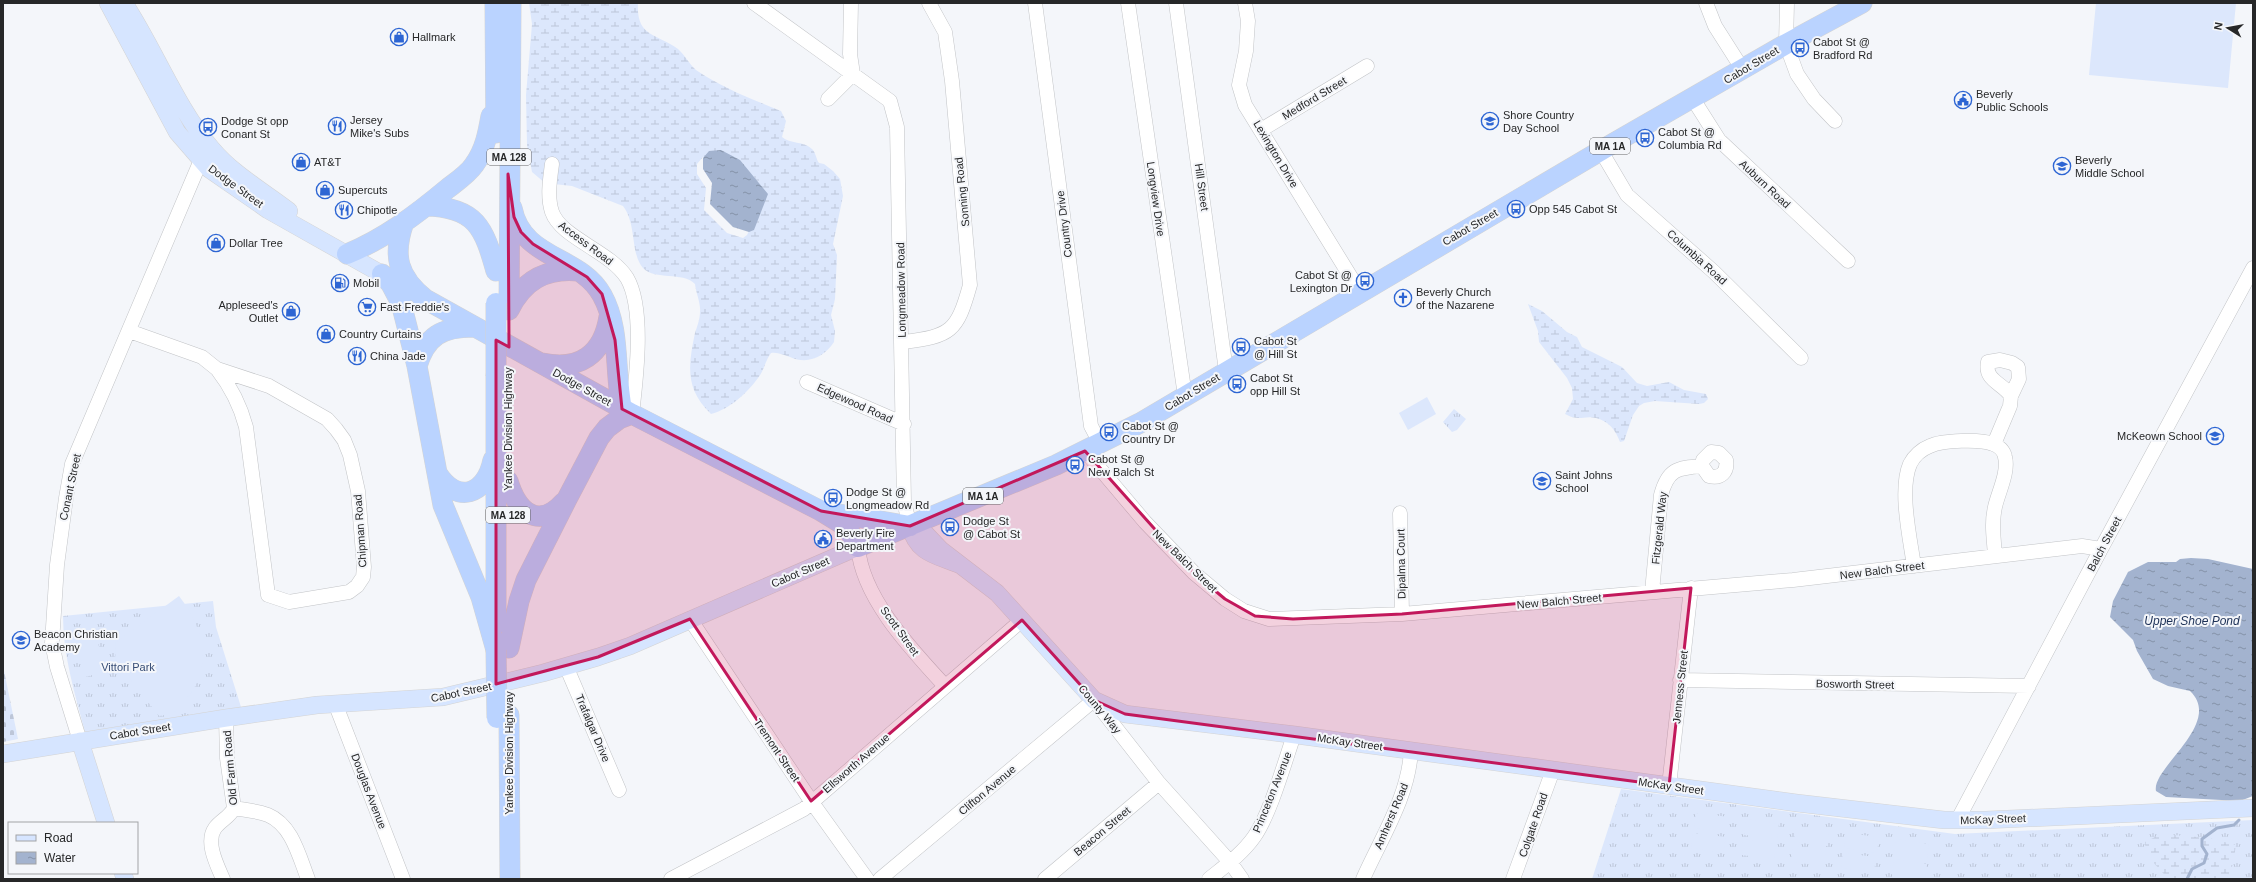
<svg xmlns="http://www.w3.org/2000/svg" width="2256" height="882" font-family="Arial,sans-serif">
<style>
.grass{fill:url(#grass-tufts)}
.wetland{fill:url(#wetland-marsh);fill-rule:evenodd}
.cemetery{fill:url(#cemetery-stones)}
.garden{fill:#dce7fc}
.water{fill:url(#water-ripples)}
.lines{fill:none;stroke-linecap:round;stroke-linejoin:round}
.stream{stroke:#a3b3cf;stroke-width:3}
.minor-casing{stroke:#c2c4c7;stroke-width:15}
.major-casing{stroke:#d4d4d4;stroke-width:18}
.highway-casing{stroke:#d4d4d4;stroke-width:21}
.minor{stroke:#fff;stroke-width:14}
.major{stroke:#d6e5ff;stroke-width:17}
.highway{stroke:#bad3ff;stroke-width:20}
.highway-bridge-casing{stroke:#d4d4d4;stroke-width:21;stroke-linecap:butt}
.highway-bridge{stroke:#bad3ff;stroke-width:20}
.marked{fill:#c2185b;fill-opacity:0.2;stroke:#c2185b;stroke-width:3;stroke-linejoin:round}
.labels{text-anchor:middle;stroke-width:4;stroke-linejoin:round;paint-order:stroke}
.shield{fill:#f4f6fa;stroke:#646567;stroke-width:1}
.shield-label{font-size:10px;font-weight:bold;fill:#262728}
.poi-label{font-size:11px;fill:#262728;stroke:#f4f6fa;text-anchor:start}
.street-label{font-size:11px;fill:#262728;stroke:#f4f6fa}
.park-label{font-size:11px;fill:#374d75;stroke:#f4f6fa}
.water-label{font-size:12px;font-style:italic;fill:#1d3157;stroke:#f4f6fa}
</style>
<defs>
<pattern id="grass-tufts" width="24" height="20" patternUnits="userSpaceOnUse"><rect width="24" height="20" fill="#dce7fc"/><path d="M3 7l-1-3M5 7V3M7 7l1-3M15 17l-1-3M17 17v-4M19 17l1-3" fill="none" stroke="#bdc6d8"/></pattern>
<pattern id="wetland-marsh" width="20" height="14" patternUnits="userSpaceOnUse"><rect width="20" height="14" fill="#dce7fc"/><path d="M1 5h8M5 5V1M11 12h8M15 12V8" fill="none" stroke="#bdc6d8"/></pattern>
<pattern id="cemetery-stones" width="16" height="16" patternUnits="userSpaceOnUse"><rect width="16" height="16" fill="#dce7fc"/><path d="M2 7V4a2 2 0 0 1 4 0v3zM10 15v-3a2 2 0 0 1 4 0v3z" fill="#bdc6d8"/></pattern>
<pattern id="water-ripples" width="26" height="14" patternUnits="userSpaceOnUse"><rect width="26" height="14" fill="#a3b3cf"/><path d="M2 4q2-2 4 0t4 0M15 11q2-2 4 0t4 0" fill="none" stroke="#8592a8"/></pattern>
</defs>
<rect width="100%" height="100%" fill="#f4f6fa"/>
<path class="grass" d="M1454,409L1466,419L1457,430L1452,432L1443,422Z
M213,601L216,627L241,707L85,732C75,694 63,656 63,616Z
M1621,789L1955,834L2253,820V879H1592Z"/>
<path class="wetland" d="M529,3H638C636,37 656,33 678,49C685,55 689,64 696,70C722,88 752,99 781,111L786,121L782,137C790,144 804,141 812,149C816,153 816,159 819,163L824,164L833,171L840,179L843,196L833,244L837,255L835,299L831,315L835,331L834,342C824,357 808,365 790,357C783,355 778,352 771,353C765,361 764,371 758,378C747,393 730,409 711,414C685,389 688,366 695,333C697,327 700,319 700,312C701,304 696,293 695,284C682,271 656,281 643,268C630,253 637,224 623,206L572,186L545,183L532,172L527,145L526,95L532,24ZM715,156L762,205L747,235L743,238L727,233L704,210L706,188L697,174V164L703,157Z
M1528,304L1542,311L1567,332L1577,337L1582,347L1622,367L1637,383L1647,386L1669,382L1684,390L1706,394L1708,399L1704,403L1699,404L1655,401L1644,403L1639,406L1633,415L1624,441L1620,442C1616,431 1609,421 1596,418C1583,415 1580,422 1565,414L1573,399L1572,388L1567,378L1539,342L1538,331Z
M2174,835L2209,838L2236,845L2233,864L2227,879H2168C2159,867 2145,858 2145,842L2157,836Z"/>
<path class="cemetery" d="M3,666L18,739L3,742Z"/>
<path class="garden" d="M2096,3H2236L2228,88L2089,75Z
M1427,397L1436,414L1408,430L1399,413Z
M179,596C201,624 213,661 191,693C186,700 178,707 173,714L159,716L115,660L116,642Z
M96,634L105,672L85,677L76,638Z
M1696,813L1729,817L1727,833L1694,828Z
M1746,819L1779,824L1777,839L1744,835Z
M1796,826L1829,830L1827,846L1794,842Z
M1693,833L1726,837L1723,853L1691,848Z
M1846,833L1879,837L1877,853L1844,848Z
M1743,839L1776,844L1774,859L1741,855Z
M1896,839L1929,844L1927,859L1894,855Z
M1793,846L1826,850L1824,866L1791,862Z
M1843,853L1876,857L1874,873L1841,868Z
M1894,859L1927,864L1925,879L1892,875Z"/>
<path class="water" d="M721,150L740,160L768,194L754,230L749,232L733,227L710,204L712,183L703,169V158L709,151Z
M2191,558L2208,559L2253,569V796L2240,801L2166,797L2156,791C2151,768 2224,723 2190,691L2168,686L2153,679L2137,651L2133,640L2110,617L2113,601L2128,572L2148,562H2176L2180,559Z"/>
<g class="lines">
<path class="stream" d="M2187,879L2192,869L2204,863L2207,854L2202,846V839L2217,828L2234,825L2239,820"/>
<defs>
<path id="minor" d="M754,3L890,101L897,127L904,502L910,526
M851,3L850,54L853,74
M1035,3L1091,426L1100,443
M1128,3L1185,396
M1176,3L1226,371
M1245,3L1248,21L1246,51L1239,85L1245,105L1360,292
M1706,3L1715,26L1743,70
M1787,3L1786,44L1797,74L1814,99L1835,121
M828,99L853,74
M1693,99L1719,140L1848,261
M1261,130L1367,66
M1601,151L1627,195L1714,272L1801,358
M552,164C550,179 547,197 552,212C561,238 610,251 627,278C645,309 636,380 632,414
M129,331L202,357L217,369
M903,342C951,336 957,332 970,285L952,81L945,32L929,3
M2000,360L2012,363L2018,367L2019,379L2011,396C2003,383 1984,381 1988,362Z
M217,369L269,386L327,419L336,429L344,440L350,455L358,491L364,567L363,577L357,586L349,592L289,602L268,595L246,427C240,404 231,387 217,369Z
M807,382L904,424
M1994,444L2010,406L2011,396
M1085,451L1145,522L1194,573L1225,599L1244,611L1269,619L1402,614L1793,580L2082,546L2101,549
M1400,513L1402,614
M858,547C862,598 912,650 945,686
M1914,566C1910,538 1899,490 1910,464C1914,456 1922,449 1930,446C1942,440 1981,439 1993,444C1999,446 2004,451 2005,457C2009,472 1998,493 1995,507C1991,524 1994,539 1995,556
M1652,592L1661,495C1668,469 1677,468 1702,466L1709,476C1721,479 1728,472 1726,460L1719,453L1711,452L1703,460L1702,466
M690,619L811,801L867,879
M566,666L619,790
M1680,680L2029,686
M335,703L403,879
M80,741L57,667L52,643L57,565L66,498L72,464L201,160L207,154
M1669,786L1691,588
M234,808C245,810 258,811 268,815C292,825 299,856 308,879
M1957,821L2101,549L2253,268
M223,879C217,865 205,842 215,828C221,820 230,817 234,808L227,758L226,718
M671,879L804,809L1022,620
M880,879L1094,700L1159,783L1230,862L1242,879
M1045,879L1159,783
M1209,879C1225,866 1242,854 1254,837C1270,815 1285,761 1294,735
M1363,879C1381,838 1409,796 1411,750
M1513,879L1553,770"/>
<path id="major" d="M108,3L177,132L209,169L268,210L394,281
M124,3C154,48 176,107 212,149C233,174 263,191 289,211
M960,565C936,555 917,554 910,526L922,530L941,550L997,593L1094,700L1125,714L1296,735L1797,803L1944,820H1986L2253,808
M80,741L106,823
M3,754L226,718L317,705L443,697L543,673L598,657L630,646L858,547
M123,873L125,879"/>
<path id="highway" d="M495,3L496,133
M426,206C476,207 484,228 496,271
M512,208C522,260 580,255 602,295C621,329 614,372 622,409
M404,222C392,256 398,277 425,299L632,414L821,511L847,527L858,547L1056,465L1140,423L1612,144L1786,44L1862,3
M347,254C384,239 417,214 447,189C456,182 468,174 474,165C485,150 488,133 491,116
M382,274L391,284L401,303L417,366L443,505L481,597L496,650
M509,310L511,3
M509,310C523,281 545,268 578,271
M542,363C579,371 603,355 609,317
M417,366C426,336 442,327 473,327
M437,473C457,505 486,495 493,460
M508,481C517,511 538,531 564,502
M833,513L910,526
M496,624V376
M509,648L519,601L526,580L567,499L599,438L607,428L619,419L632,414
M509,715L510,879"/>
</defs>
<use href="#minor" class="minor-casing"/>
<use href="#major" class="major-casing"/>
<use href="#highway" class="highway-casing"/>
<use href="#minor" class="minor"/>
<use href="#major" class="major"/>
<use href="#highway" class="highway"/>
<defs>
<path id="highway-bridge" d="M496,303V376
M496,650L497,718"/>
</defs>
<use href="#highway-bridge" class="highway-bridge-casing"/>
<use href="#highway-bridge" class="highway-bridge"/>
</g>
<path class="marked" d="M508,174L514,217L521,232L533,244L587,277L602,294L615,340L622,409L821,511L910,526L1085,451L1194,573L1225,599L1255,616L1293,619L1402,614L1691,588L1669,786L1125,714L1094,700L1022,620L811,801L690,619L598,657L496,684V340L509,347Z"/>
<defs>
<symbol id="shop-ring" viewBox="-11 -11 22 22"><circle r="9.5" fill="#f4f6fa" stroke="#2d65d3" stroke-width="1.5"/><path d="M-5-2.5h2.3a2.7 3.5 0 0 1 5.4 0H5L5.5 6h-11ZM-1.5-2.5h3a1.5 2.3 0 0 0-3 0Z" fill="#2d65d3"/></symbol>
<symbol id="bus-ring" viewBox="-11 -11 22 22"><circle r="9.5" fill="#f4f6fa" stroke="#2d65d3" stroke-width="1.5"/><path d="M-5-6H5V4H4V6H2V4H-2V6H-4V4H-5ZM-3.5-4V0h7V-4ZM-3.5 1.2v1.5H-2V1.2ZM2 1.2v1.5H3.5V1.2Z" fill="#2d65d3"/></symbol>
<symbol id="civic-ring" viewBox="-11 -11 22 22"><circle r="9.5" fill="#f4f6fa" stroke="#2d65d3" stroke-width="1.5"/><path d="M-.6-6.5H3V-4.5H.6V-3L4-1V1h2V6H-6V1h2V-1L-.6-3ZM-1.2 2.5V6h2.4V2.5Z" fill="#2d65d3"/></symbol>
<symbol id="school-ring" viewBox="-11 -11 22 22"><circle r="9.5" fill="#f4f6fa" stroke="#2d65d3" stroke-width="1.5"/><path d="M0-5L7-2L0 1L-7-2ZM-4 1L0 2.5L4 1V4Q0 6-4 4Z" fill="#2d65d3"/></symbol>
<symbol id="restaurant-ring" viewBox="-11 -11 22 22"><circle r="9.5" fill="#f4f6fa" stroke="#2d65d3" stroke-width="1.5"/><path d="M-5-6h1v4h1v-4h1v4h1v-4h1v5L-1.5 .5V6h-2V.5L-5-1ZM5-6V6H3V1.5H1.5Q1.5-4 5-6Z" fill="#2d65d3"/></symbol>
<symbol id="fuel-ring" viewBox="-11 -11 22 22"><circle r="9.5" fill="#f4f6fa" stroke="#2d65d3" stroke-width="1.5"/><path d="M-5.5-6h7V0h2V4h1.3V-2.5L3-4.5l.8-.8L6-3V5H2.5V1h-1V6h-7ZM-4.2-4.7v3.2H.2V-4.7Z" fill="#2d65d3"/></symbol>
<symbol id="church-ring" viewBox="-11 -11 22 22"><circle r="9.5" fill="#f4f6fa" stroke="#2d65d3" stroke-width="1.5"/><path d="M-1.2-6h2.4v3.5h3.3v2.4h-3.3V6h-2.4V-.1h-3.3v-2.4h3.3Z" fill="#2d65d3"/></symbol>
<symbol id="supermarket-ring" viewBox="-11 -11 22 22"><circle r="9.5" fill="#f4f6fa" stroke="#2d65d3" stroke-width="1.5"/><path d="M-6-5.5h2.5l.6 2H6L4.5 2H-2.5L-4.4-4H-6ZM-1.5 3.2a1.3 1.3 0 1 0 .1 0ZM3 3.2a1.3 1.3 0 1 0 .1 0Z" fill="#2d65d3"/></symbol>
</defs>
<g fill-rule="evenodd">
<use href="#shop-ring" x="389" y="27" width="20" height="20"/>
<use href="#bus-ring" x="1790" y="38" width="20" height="20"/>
<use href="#civic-ring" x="1953" y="90" width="20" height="20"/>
<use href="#school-ring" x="1480" y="111" width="20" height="20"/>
<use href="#restaurant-ring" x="327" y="116" width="20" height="20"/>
<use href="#bus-ring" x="198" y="117" width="20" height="20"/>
<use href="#bus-ring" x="1635" y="128" width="20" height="20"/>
<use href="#shop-ring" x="291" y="152" width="20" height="20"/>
<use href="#school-ring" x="2052" y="156" width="20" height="20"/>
<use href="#shop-ring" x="315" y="180" width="20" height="20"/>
<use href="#bus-ring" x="1506" y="199" width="20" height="20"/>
<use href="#restaurant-ring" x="334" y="200" width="20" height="20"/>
<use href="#shop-ring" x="206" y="233" width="20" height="20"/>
<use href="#bus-ring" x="1355" y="271" width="20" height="20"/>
<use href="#fuel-ring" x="330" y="273" width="20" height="20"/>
<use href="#church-ring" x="1393" y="288" width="20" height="20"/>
<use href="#supermarket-ring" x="357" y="297" width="20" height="20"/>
<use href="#shop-ring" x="281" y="301" width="20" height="20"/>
<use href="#shop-ring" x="316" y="324" width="20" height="20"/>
<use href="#bus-ring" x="1231" y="337" width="20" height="20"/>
<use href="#restaurant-ring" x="347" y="346" width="20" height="20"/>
<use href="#bus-ring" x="1227" y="374" width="20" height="20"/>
<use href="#bus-ring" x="1099" y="422" width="20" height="20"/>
<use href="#school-ring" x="2205" y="426" width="20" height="20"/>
<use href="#bus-ring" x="1065" y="455" width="20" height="20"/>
<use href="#school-ring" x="1532" y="471" width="20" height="20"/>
<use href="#bus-ring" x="823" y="488" width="20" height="20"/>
<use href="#bus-ring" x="940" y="517" width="20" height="20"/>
<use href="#civic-ring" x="813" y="529" width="20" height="20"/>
<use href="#school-ring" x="11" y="630" width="20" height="20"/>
</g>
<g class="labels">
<g class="shield">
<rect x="1590" y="138" width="40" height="16" rx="3"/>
<rect x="487" y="149" width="44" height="16" rx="3"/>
<rect x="963" y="488" width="40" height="16" rx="3"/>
<rect x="486" y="507" width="44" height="16" rx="3"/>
</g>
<g class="shield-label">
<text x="1610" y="150">MA 1A</text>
<text x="509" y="161">MA 128</text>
<text x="983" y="500">MA 1A</text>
<text x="508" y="519">MA 128</text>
</g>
<g class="poi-label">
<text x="412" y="41">Hallmark</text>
<text x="1813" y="46">Cabot St @<tspan x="1813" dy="13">Bradford Rd</tspan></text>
<text x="1976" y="98">Beverly<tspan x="1976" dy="13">Public Schools</tspan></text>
<text x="1503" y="119">Shore Country<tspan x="1503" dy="13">Day School</tspan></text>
<text x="350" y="124">Jersey<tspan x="350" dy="13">Mike's Subs</tspan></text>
<text x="221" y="125">Dodge St opp<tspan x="221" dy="13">Conant St</tspan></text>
<text x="1658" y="136">Cabot St @<tspan x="1658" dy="13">Columbia Rd</tspan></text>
<text x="2075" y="164">Beverly<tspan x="2075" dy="13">Middle School</tspan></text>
<text x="314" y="166">AT&amp;T</text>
<text x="338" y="194">Supercuts</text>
<text x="1529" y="213">Opp 545 Cabot St</text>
<text x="357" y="214">Chipotle</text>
<text x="229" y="247">Dollar Tree</text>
<text x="1352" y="279" text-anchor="end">Cabot St @<tspan x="1352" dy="13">Lexington Dr</tspan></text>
<text x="353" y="287">Mobil</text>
<text x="1416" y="296">Beverly Church<tspan x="1416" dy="13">of the Nazarene</tspan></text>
<text x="278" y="309" text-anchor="end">Appleseed's<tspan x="278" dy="13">Outlet</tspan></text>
<text x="380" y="311">Fast Freddie's</text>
<text x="339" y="338">Country Curtains</text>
<text x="1254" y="345">Cabot St<tspan x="1254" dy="13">@ Hill St</tspan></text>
<text x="370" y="360">China Jade</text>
<text x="1250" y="382">Cabot St<tspan x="1250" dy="13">opp Hill St</tspan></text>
<text x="1122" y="430">Cabot St @<tspan x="1122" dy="13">Country Dr</tspan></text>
<text x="2202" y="440" text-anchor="end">McKeown School</text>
<text x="1088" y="463">Cabot St @<tspan x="1088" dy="13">New Balch St</tspan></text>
<text x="1555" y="479">Saint Johns<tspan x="1555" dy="13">School</tspan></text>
<text x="846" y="496">Dodge St @<tspan x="846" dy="13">Longmeadow Rd</tspan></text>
<text x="963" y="525">Dodge St<tspan x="963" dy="13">@ Cabot St</tspan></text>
<text x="836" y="537">Beverly Fire<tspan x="836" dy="13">Department</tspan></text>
<text x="34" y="638">Beacon Christian<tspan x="34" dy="13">Academy</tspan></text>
</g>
<g class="street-label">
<text transform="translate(1751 65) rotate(-31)" y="4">Cabot Street</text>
<text transform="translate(1314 98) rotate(-31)" y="4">Medford Street</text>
<text transform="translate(1276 154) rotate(59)" y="4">Lexington Drive</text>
<text transform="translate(1765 184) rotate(43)" y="4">Auburn Road</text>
<text transform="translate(236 186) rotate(36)" y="4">Dodge Street</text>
<text transform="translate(1202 187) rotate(82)" y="4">Hill Street</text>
<text transform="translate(962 192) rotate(-96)" y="4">Sonning Road</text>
<text transform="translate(1156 199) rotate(82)" y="4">Longview Drive</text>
<text transform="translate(1064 224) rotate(-97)" y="4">Country Drive</text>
<text transform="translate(1470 227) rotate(-30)" y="4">Cabot Street</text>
<text transform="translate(586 243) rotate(37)" y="4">Access Road</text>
<text transform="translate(1697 257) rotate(42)" y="4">Columbia Road</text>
<text transform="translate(901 290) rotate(-91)" y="4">Longmeadow Road</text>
<text transform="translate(582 387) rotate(29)" y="4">Dodge Street</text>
<text transform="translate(1192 392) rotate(-31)" y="4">Cabot Street</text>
<text transform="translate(855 403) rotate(24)" y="4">Edgewood Road</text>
<text transform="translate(508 429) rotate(-90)" y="4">Yankee Division Highway</text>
<text transform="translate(70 487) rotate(-78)" y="4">Conant Street</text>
<text transform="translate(1659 528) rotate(-84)" y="4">Fitzgerald Way</text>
<text transform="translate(360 531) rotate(-94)" y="4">Chipman Road</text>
<text transform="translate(2104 544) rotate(-62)" y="4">Balch Street</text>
<text transform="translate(1185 561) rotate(44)" y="4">New Balch Street</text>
<text transform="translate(1401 564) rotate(-91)" y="4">Dipalma Court</text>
<text transform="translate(1882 570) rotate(-7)" y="4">New Balch Street</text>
<text transform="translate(800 572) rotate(-23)" y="4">Cabot Street</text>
<text transform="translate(1559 601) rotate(-5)" y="4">New Balch Street</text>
<text transform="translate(900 631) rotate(54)" y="4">Scott Street</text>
<text transform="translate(1855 684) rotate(1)" y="4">Bosworth Street</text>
<text transform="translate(1680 687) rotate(-84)" y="4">Jenness Street</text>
<text transform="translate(461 692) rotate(-12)" y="4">Cabot Street</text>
<text transform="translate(1100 709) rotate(50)" y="4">County Way</text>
<text transform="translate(593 728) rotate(67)" y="4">Trafalgar Drive</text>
<text transform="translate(140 731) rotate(-9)" y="4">Cabot Street</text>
<text transform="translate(1350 742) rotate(8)" y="4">McKay Street</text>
<text transform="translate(777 750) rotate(56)" y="4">Tremont Street</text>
<text transform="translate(509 753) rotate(-90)" y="4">Yankee Division Highway</text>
<text transform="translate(856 763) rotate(-41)" y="4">Ellsworth Avenue</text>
<text transform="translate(230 768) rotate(-95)" y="4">Old Farm Road</text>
<text transform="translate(1671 786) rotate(8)" y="4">McKay Street</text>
<text transform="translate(987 790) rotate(-40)" y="4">Clifton Avenue</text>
<text transform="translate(369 791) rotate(69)" y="4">Douglas Avenue</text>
<text transform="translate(1272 792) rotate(-68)" y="4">Princeton Avenue</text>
<text transform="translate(1391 816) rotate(-67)" y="4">Amherst Road</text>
<text transform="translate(1993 819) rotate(-2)" y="4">McKay Street</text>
<text transform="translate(1533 825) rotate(-71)" y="4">Colgate Road</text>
<text transform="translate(1102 831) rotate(-40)" y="4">Beacon Street</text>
</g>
<g class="park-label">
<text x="128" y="671">Vittori Park</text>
</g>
<g class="water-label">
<text x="2192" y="625">Upper Shoe Pond</text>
</g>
</g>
<rect width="2256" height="882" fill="none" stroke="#262728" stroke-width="8"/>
<rect x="8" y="822" width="130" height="52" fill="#f4f6fa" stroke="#a2a3a6"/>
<rect x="16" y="835" width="20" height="6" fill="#d6e5ff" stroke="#a2a3a6"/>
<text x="44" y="842" font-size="12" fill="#262728">Road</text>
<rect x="16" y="852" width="20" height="12" fill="url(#water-ripples)" stroke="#a2a3a6"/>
<text x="44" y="862" font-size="12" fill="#262728">Water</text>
<g transform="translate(2228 28) rotate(281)" stroke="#f4f6fa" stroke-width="3" paint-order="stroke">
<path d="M0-3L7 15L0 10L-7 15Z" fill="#262728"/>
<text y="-6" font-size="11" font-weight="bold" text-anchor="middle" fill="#262728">N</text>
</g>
</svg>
